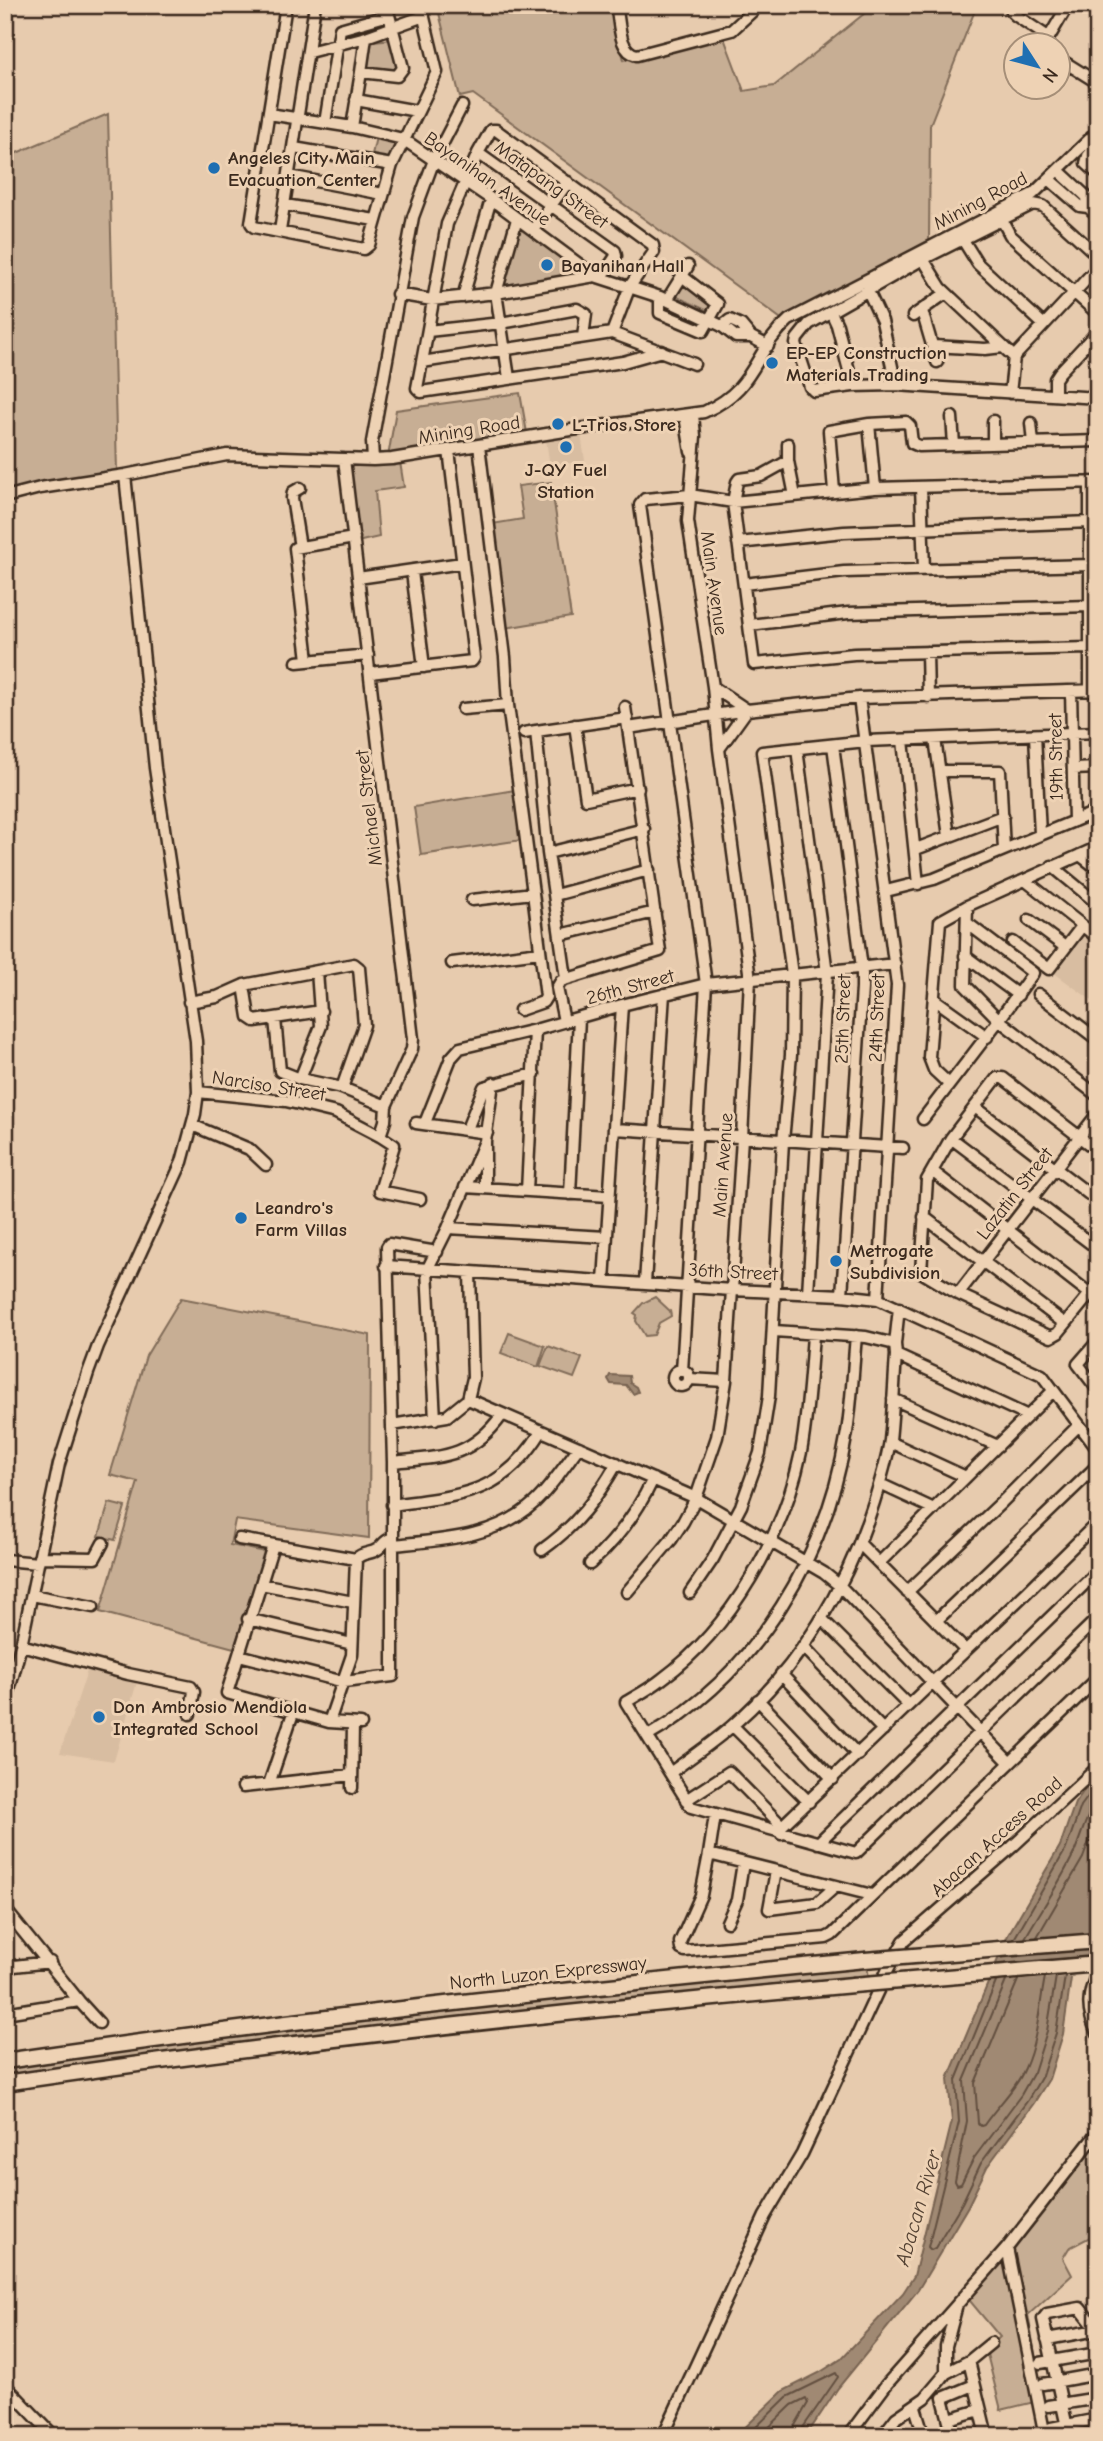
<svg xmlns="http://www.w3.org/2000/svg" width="1103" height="2441" font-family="'Comic Neue',sans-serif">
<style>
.built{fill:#d8bda1}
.green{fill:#c7ae94;stroke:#816c59;stroke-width:2}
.water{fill:#a08973;stroke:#786351;stroke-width:2}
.pier{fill:#e7cbae}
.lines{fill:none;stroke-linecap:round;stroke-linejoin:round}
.shore{stroke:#635040;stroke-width:2}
.minor-casing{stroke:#3b2a1e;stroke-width:15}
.highway-casing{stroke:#3b2a1e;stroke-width:19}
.minor{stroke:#eed2b4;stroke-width:10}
.highway{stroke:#eed2b4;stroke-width:14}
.highway-bridge-casing{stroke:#3b2a1e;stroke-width:19;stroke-linecap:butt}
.highway-bridge{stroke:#eed2b4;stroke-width:14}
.poi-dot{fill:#1f6fb2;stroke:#eed2b4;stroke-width:2.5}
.labels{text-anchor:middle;stroke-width:6;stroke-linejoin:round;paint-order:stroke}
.poi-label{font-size:19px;font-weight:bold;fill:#3b2a1e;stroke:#eed2b4;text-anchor:start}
.street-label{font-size:19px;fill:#3b2a1e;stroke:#eed2b4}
.water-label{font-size:21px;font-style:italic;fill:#544233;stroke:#eed2b4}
</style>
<rect width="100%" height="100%" fill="#e7cbae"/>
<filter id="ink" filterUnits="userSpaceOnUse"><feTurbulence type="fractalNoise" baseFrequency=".0143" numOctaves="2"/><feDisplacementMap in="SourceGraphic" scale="14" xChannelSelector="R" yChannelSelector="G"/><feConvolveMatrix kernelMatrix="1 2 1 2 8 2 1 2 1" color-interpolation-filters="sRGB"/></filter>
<g filter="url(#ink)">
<path class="built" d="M581,434L585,461L550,466L546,440Z
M1084,932L1098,943V1005L1053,972Z
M88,1668L137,1682L114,1761L60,1753Z"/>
<path class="green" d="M437,5H611L624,60L724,38L744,91L774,86L875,5H977L930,125L929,240L784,321L473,94L460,97Z
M395,39L401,73L367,71L372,41Z
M108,114L117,472L5,493V158Z
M376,137L400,143L391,163L371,159Z
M516,225L587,274L499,288Z
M683,280L717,303L712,310H706L675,296Z
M520,393L527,433L388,457L396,410Z
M400,462L404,487L375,491L379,537L357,542L348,464Z
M551,482L571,617L505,628L492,524L523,519L518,486Z
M515,790L522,840L421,855L414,807Z
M655,1297L670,1311L671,1316L659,1323L654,1335L645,1336L636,1321L637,1315L634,1313L643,1303Z
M181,1298L370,1335L369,1538L235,1520L230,1545L266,1552L234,1648L100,1612L138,1482L110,1475L146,1356Z
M509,1333L545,1346L538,1367L501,1353Z
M548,1346L582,1358L574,1378L540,1366Z
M109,1503L125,1507L115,1540L99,1536Z
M867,1965L869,1978L5,2078V2066L333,2020Z
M1098,2139V2233L1069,2248L1063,2258L1072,2275L1028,2315L1043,2400L1001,2410L986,2350L1000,2337L965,2295Z"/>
<path class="water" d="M610,1375L629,1376L630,1383L636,1387L638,1392L633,1394L626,1385L611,1384L608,1379Z
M1098,1771V1945L1071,1978L1063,2034L1049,2079L1034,2103L987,2167L968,2206L918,2290L838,2388L806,2436H736L783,2391L819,2373L841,2359L903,2293L914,2276L952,2121L948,2079L1008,1935L1060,1846L1075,1803Z"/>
<path class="pier" d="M1087,1961L1077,1976L984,1983L990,1969Z"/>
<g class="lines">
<path class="shore" d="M1037,1937L1083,1858L1098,1817
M1025,1938C1041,1910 1060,1883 1074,1853C1082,1834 1086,1815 1098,1798
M1014,1939L1066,1849L1081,1806L1098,1783
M1018,1980L975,2083L978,2123L981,2126L984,2125C997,2106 1016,2089 1025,2068C1038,2039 1039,2007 1045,1977
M1006,1981L964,2081L967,2121L955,2181L957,2185L961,2184L974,2158L1021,2095L1034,2072L1047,2031L1056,1976
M996,1982L956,2080L959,2122L928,2247L931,2250L935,2248L962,2203L981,2163L1028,2100L1042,2076L1056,2033L1065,1976
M747,2436L787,2397L836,2373L838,2377L802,2429L801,2436
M760,2436L792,2405L806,2398L808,2403L794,2427L792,2436"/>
<defs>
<path id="minor" d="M286,5L251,223L254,227L364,249L369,245L392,165L437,72L421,5
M616,5C620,21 618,52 637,55L732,30L759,5
M1014,5L1012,12L1015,15L1048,37
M1044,46L1068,5
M309,52L366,37L424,16
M1058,58L1098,83
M361,72L366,37
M356,100L417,111
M269,114L352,127L403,139L491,199L595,276
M325,123L340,29L389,15L403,68L397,76L361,72L352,127
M1098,144L1088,156L1086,163L1098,174
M294,148L392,165
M478,153L615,251L616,256L602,277
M1059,171L1087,197L1088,207
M289,176L383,194
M1050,180L1080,206L1088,207L1098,216
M285,205L375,220
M1002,220L1010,235L1098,314
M533,230L568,182
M280,231L315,5
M963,240L978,264L1044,325
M1098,256L1043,206L1033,204L923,259L809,324L797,339L796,344L810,387L814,391L853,386L896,385L1098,398
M923,259L941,288L1014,357
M682,276L688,266
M868,291L882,321L896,385
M397,294L432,300L496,293L595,276L660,297L722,326L736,337H751
M463,297L491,199
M660,297V313L703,331L718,304L682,276L667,300
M922,311L937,362
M831,312L837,325L853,386
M913,316L946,293
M722,326L730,320L741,325L751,337L768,346
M428,331L501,323L577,309L586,314L583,337
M612,333L422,362L447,224L478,153L491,130H496L653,245L654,252L630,286L612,333L694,364
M934,346L985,349L1003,347
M422,362L417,388L421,392L623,362L662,351
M509,378L496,293L517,219
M1010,393L1014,357L1098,267
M1055,394V379L1059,373L1098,331
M685,416L691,452
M952,417L954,445
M993,421V444
M1031,423L1033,443
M869,424L906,422L910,426L912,443L919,446L1098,441
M788,444V461
M373,460L372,442L413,217L434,160L462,106
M921,487L924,569
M300,488L293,492L292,498L300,547
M834,491L829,431L869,424L875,488
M795,496L788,461L761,476L739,479L737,482L733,502L754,664L854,654L1090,648
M5,497L40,488L125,475L227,455L373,460L392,459L571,430L704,412C758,388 752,352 789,320L1033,194L1098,131
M738,543L844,532L1090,522
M412,572L424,667
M358,578L462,563
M744,584L844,572L1090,565
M750,625L848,613L1090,606
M927,652L928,697
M308,660L295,548L354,538
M297,662L368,655
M370,673L472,661L474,658L449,450
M713,687L747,710L719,749
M1071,691L1074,821
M1090,691V482
M859,698L897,985L878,1299
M463,709L508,705
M575,725L586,799L638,788
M628,728L747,710L859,698L1098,690
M524,733L536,731
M1035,735L1040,834
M935,739L949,836
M903,740L918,884
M833,745L862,968V988L842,1295
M797,749L827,973L808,1293
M1073,769L1098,768
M940,771H1000L1004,850
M916,849L1003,816
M548,853L644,829
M1080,855L1098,869
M1052,866L1098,904
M1025,880L1098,938
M886,891L934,879L1098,811
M555,895L649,870
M472,900L533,893L508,705L505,657L479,445
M1029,920L1065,947
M967,923L1033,973L999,1020L1098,1096
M560,935L655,912
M1013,942L1049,969L1082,926
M965,956L1018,995
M452,963L540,952
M566,978L548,853L536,731L627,718
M244,985L249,1017L255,1021L321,1011
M1038,994L1098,1040
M934,999L987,1037
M189,1002L217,997L244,985L354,964L359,968L364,1025L342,1088
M520,1010L543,1002L546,997L533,893
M275,1019L280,1071L300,1079L342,1088L386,1106
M564,1021L557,988L561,981L660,951L625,707
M300,1079L321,1026L317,971
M949,1084L934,1070L929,1057L940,921L967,906L1098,847
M198,1092L286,1101L336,1113L380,1136L385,1121L386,1106L412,1049L413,1039L344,459
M975,1107L1098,1201
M923,1119L999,1020L965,985L967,906
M416,1123L487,1133
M425,1123L451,1058L460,1048L535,1030L622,1005L706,984L895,964
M192,1125L249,1149L266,1165
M467,1129L484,1087L534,1074
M615,1129L903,1148
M380,1136L394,1145L380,1191L420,1199
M951,1138L1098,1249
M1098,1151L1003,1078H997L951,1138L927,1180L921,1272L958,1294L1051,1337L1058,1333L1098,1284
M932,1171L1089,1293
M465,1187L609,1196
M485,1188V1141L493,1083
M527,1191L535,1030
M570,1194L579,1018
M924,1217L1064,1323
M448,1228L606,1237
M386,1266L732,1290L842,1295L878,1299L1042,1375L1098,1450
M604,1281L622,1005
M645,1283L664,994
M958,1294L1098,1113
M774,1331L866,1337L895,1344
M813,1335C810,1374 808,1413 801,1452C784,1535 731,1629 662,1679C651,1688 638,1695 626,1702L691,1807L856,1853L1098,1618
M1098,1341L1078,1364L1098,1390
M896,1355L1028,1416
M673 1378a8 8 0 1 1 16 0a8 8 0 1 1-16 0Z
M682,1371L706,984L640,505L645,499L690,495L733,502L875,488L1098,482
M689,1379L726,1381
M468,1399L696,1498L824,1573L840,1586L1010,1763
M893,1399L998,1446
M435,1419L427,1270L448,1228L485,1141
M392,1425L447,1416L468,1399L473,1378L470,1273
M890,1442L966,1477
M393,1462C442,1457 471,1458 502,1415
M880,1484L934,1509
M392,1505C461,1495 501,1496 541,1432
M239,1539L356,1559C363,1551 370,1555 378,1549C383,1545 384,1541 392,1538
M860,1544L965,1650
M273,1545L227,1693L329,1722L361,1724
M393,1545C443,1540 496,1538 535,1502C552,1486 565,1465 579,1447
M542,1550C576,1526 597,1498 617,1463
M39,1557L95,1558L103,1543
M5,1560L38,1563
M879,1563L1052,1392
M590,1564C618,1539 637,1513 653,1479
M261,1584L353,1602
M627,1592L671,1540L683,1522L696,1498L717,1437L726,1381L742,1138L750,979L719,749L713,687L688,521L695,436L693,415
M907,1592L1002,1502L1079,1425
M690,1593L713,1559L741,1506L760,1453L769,1396L783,1141L791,1055L792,975L762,752L866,741L1098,732
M32,1595L93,1607
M248,1619L352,1644
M822,1619L908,1705
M936,1621L1098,1465
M21,1645L128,1674L191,1687L194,1692L190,1714
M803,1646L883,1730
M239,1655L344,1682L393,1676V1462L387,1247L389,1244L437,1252
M781,1674L858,1755
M758,1700L833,1779
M5,1706L21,1645L59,1464L88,1373L98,1346L182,1162L195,1114L198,1092L196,1041L155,768L125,475
M329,1722L352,1655L356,1559
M733,1726L809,1802
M648,1736C758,1673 827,1555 847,1432C852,1400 853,1368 856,1336
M670,1773C691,1757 714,1742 733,1725C801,1666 847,1586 874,1502C880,1482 887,1461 890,1440C893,1412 894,1383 896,1355L895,1344L899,1308
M269,1784L293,1713
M243,1787L352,1775
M352,1788L353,1724
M686,1800L729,1772L782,1826
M715,1815L709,1854L872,1895
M781,1834L782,1826L1027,1592L1098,1522
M818,1843L1098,1571
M709,1854L701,1895L680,1942L681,1949L685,1951L826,1938L832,1935L1098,1678
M776,1871L769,1909L817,1903L836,1886
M5,1909L79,2001L99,2023
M727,1922L737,1900L743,1863
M5,1967L50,1962
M1098,1972C1087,1994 1086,2012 1098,2034
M5,2013L79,2001
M1007,2248L1045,2436
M1047,2339L1097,2330
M969,2361L987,2436
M1040,2363L1098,2353
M946,2373L969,2361L991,2343
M1043,2384L1098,2374
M5,2385L54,2436
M1048,2406L1098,2398
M915,2407L924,2436
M949,2419L980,2410
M1051,2428L1098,2419
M663,2436L765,2216L802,2154L888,1969L904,1941L1012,1847L1098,1767
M848,2436L886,2385L1007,2248L1098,2132
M882,2436L896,2418L925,2398L942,2378L946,2373V2346L957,2305
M953,2436L943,2398L974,2385
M1069,2436L1043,2319L1047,2314L1080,2308L1098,2331"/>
<path id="highway" d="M5,2061C291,2019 578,1988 865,1960
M5,2083C287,2041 570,2011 853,1985"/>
</defs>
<use href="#minor" class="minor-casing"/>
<use href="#highway" class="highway-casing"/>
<use href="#minor" class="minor"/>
<use href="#highway" class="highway"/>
<defs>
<path id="highway-bridge" d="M865,1960L1098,1941
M853,1985L1098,1964"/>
</defs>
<use href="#highway-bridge" class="highway-bridge-casing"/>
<use href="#highway-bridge" class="highway-bridge"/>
</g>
</g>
<g class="poi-dot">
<circle cx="214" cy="168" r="7"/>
<circle cx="547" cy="265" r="7"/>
<circle cx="772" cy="363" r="7"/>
<circle cx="558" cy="424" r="7"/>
<circle cx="566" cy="447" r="7"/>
<circle cx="241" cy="1218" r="7"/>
<circle cx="836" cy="1261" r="7"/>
<circle cx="99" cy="1717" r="7"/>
</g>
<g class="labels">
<g class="poi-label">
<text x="228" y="164">Angeles City Main<tspan x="228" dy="22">Evacuation Center</tspan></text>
<text x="561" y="272">Bayanihan Hall</text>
<text x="786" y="359">EP-EP Construction<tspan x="786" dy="22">Materials Trading</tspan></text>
<text x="572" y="431">L-Trios Store</text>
<text x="566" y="476" text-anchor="middle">J-QY Fuel<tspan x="566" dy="22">Station</tspan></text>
<text x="255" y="1214">Leandro's<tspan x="255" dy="22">Farm Villas</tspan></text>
<text x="850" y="1257">Metrogate<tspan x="850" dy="22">Subdivision</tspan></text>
<text x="113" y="1713">Don Ambrosio Mendiola<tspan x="113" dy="22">Integrated School</tspan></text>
</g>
<g class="street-label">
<text transform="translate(488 178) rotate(35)" y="7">Bayanihan Avenue</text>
<text transform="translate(552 184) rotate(36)" y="7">Matapang Street</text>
<text transform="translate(980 200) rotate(-28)" y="7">Mining Road</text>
<text transform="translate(469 429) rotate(-9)" y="7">Mining Road</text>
<text transform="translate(715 583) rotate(82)" y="7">Main Avenue</text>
<text transform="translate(1055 757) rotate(-91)" y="7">19th Street</text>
<text transform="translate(368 808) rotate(-97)" y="7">Michael Street</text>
<text transform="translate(630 986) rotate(-15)" y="7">26th Street</text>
<text transform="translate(876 1018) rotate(-88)" y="7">24th Street</text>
<text transform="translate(842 1019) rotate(-88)" y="7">25th Street</text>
<text transform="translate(269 1085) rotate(9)" y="7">Narciso Street</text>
<text transform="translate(722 1165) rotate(-86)" y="7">Main Avenue</text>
<text transform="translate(1014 1193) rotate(-52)" y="7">Lazatin Street</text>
<text transform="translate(733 1271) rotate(3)" y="7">36th Street</text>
<text transform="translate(996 1836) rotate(-42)" y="7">Abacan Access Road</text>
<text transform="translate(548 1972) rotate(-6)" y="7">North Luzon Expressway</text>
</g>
<g class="water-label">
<text transform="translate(918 2208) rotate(-74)" y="7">Abacan River</text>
</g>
</g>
<rect width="1103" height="2441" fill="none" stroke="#eed2b4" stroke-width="28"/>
<rect x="14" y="14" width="1075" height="2413" fill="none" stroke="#3b2a1e" stroke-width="2.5" filter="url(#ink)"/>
<g transform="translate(1037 66) rotate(126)"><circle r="33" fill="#eed2b4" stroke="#a68f78" stroke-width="2"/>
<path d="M0-5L12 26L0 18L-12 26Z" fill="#1f6fb2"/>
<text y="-10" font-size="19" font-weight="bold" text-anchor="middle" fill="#3b2a1e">N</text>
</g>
</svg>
